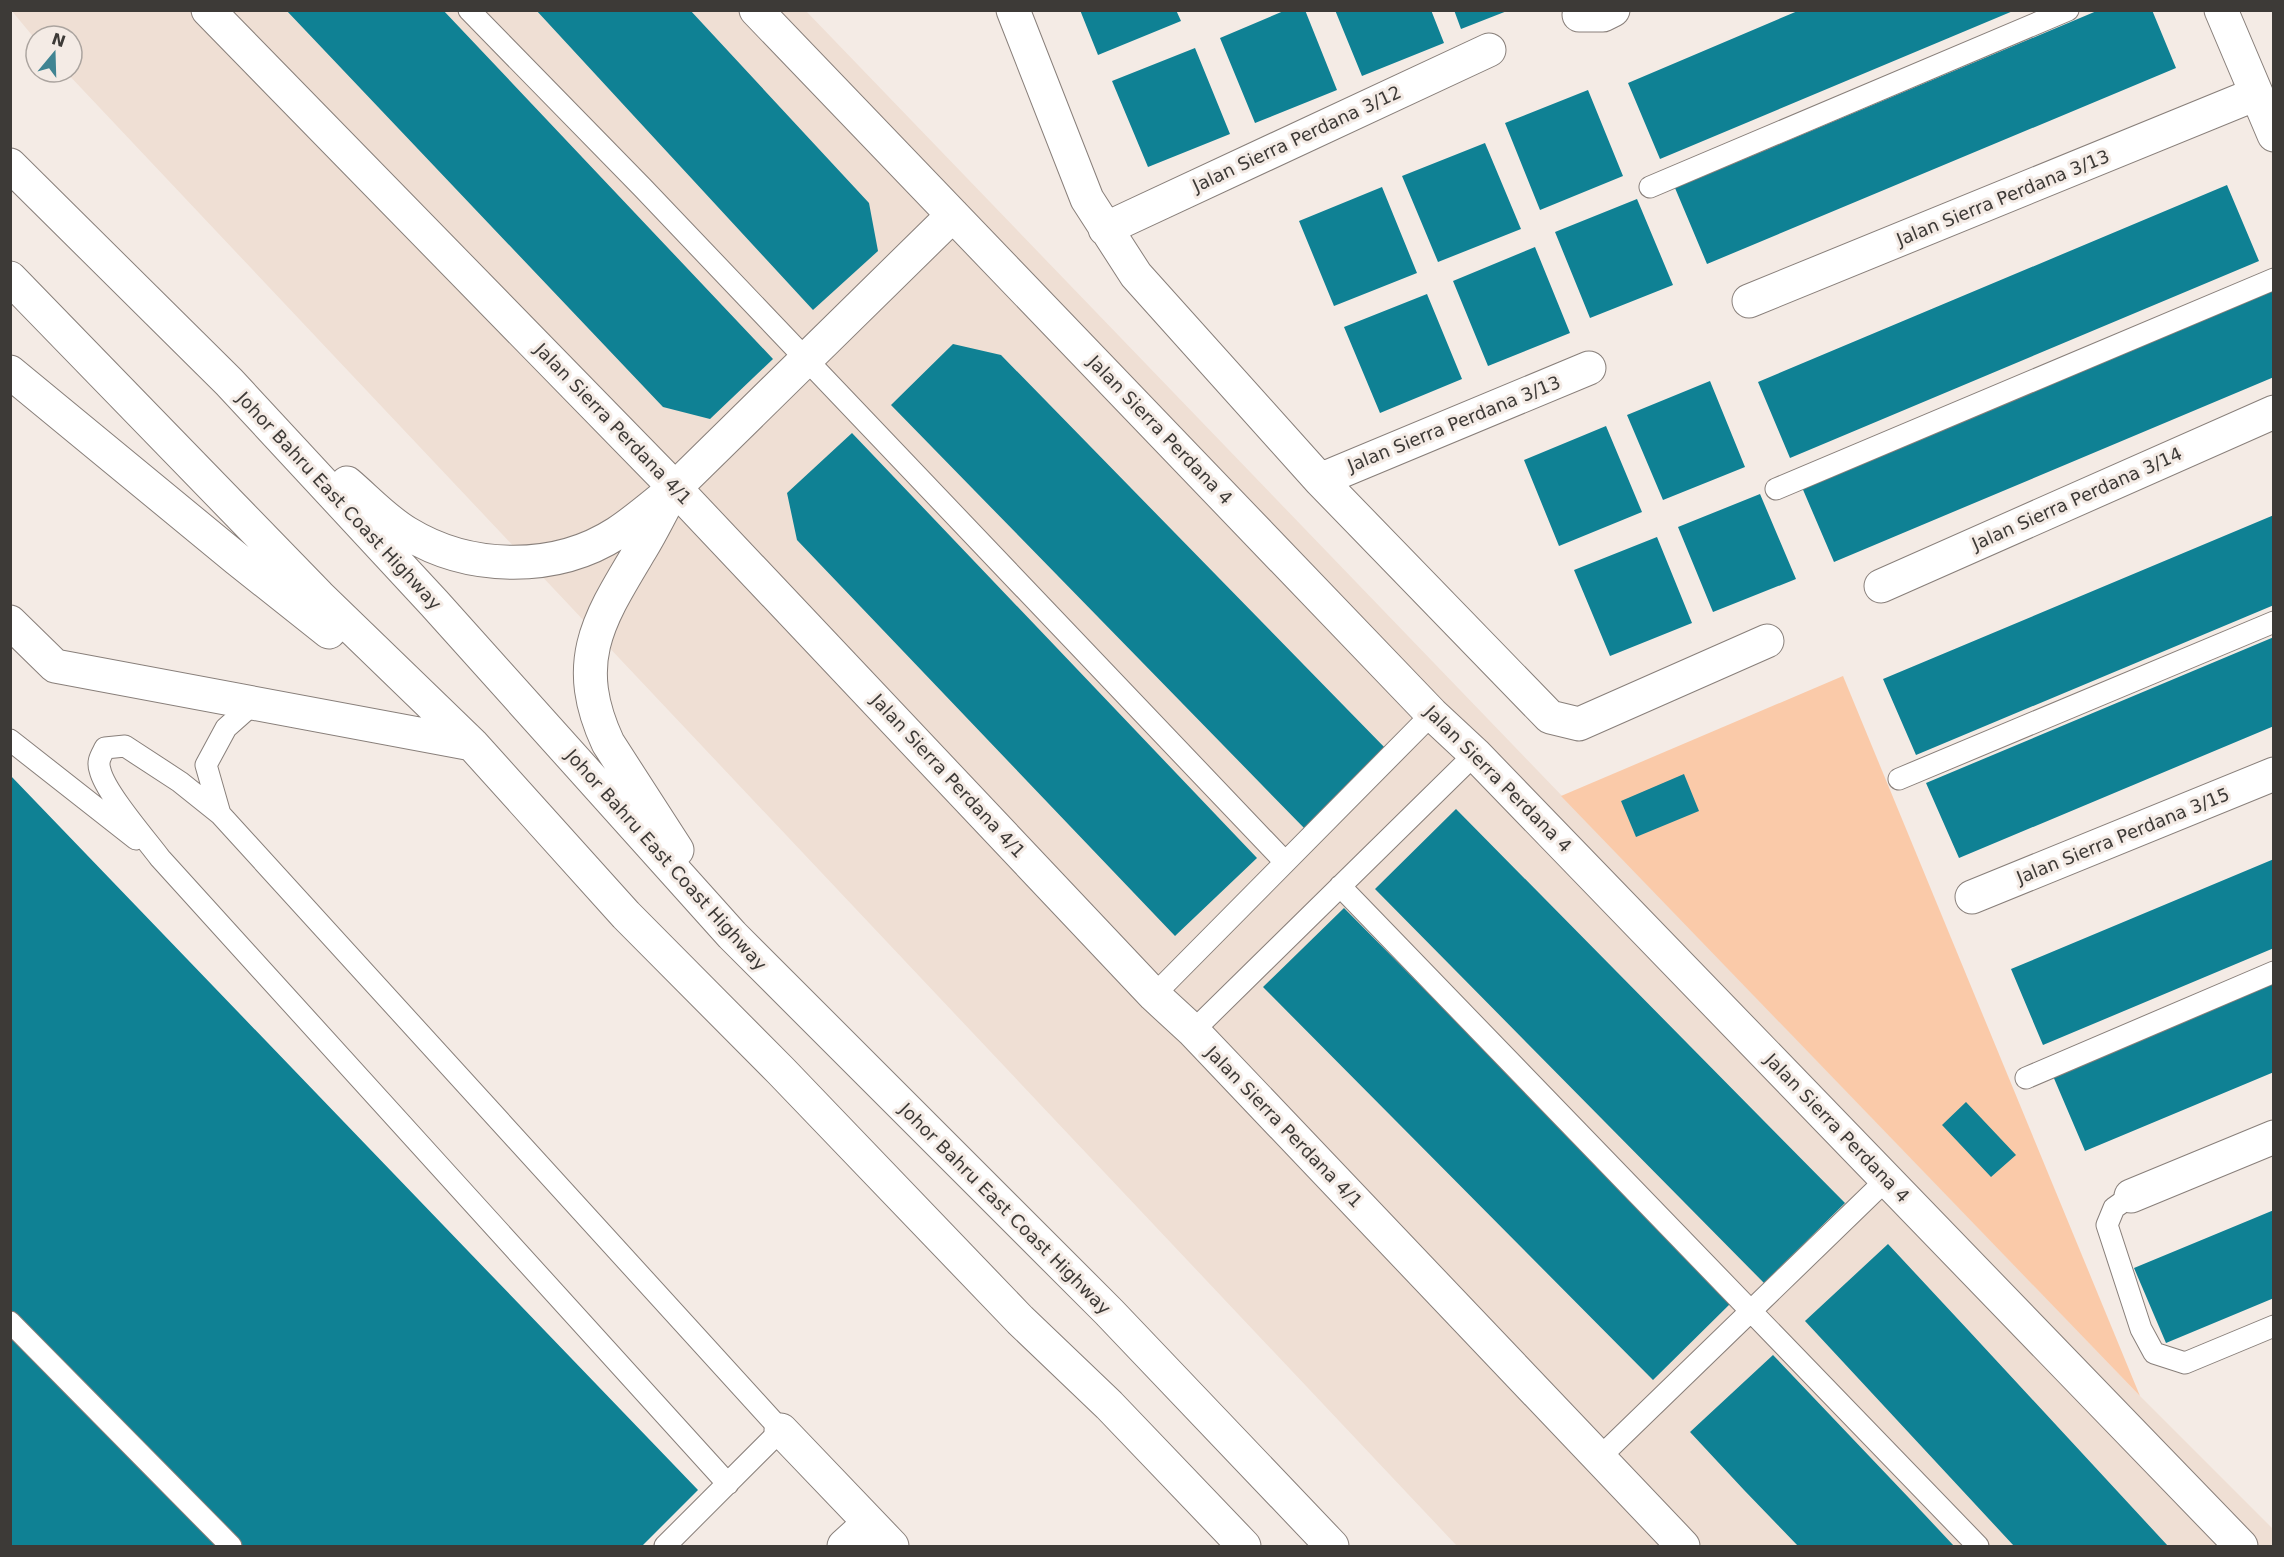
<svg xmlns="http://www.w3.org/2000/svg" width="2284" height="1557" font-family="'DejaVu Sans',sans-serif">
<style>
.built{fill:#efdfd4}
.green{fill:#facaa9}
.building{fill:#0f8194}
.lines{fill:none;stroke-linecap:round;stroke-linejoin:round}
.service-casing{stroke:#887f7a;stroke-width:23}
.minor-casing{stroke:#887f7a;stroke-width:35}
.trunk-casing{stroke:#887f7a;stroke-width:35}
.service{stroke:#fff;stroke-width:21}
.minor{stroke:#fff;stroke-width:33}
.trunk{stroke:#fff;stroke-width:33}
.labels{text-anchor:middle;stroke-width:6;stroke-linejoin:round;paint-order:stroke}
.street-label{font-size:18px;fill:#3d3a37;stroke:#f4ebe5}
</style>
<rect width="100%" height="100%" fill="#f4ebe5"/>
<path class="built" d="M11,10L806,11L2140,1396L2273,1529V1546H1457L66,72H72V36H36V40Z"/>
<path class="green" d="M1843,676L2140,1396L1561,796Z"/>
<path class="building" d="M286,10H443L773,359L710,419L663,407Z
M536,10H690L869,203L878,251L813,310Z
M1080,10H1176L1181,21L1098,55Z
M1286,10H1305L1337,90L1255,123L1220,38Z
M1335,10H1431L1444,43L1362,76Z
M1454,10H1507V11L1461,29Z
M1800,10L1992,11H2013L1660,159L1628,83Z
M2099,10H2152L2176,68L1707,264L1675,188Z
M1195,48L1230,134L1148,167L1112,81Z
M1588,90L1623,176L1540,210L1505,123Z
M1485,143L1521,229L1438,262L1402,176Z
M2227,185L2259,261L1790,458L1758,382Z
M1382,187L1417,273L1334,306L1299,221Z
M1637,199L1673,285L1590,318L1555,232Z
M1535,247L1570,333L1488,366L1453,281Z
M2271,289L2274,296V377L1834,562L1801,485Z
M1427,294L1462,379L1380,413L1344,327Z
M953,344L1001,355L1388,751L1306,830L891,405Z
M1710,381L1745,467L1663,500L1627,415Z
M1606,426L1642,512L1559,546L1524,460Z
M852,433L1257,858L1175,936L797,540L787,493Z
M1760,494L1796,579L1713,612L1678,527Z
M2274,515V605L1916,755L1883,679Z
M1657,537L1692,623L1610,656L1574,570Z
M2274,637V726L1959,858L1926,783Z
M1684,774L1699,811L1636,837L1621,801Z
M10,775L698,1490L642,1546H10Z
M1456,809L1845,1203L1764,1283L1375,889Z
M2274,859V948L2043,1045L2011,969Z
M1344,908L1733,1301L1653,1380L1263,987Z
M2274,983V1072L2085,1151L2053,1076Z
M1966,1102L2016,1155L1991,1177L1942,1125Z
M2274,1210V1298L2166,1343L2134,1268Z
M1888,1244L1969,1331L2168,1546H2014L1831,1349L1805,1321Z
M1773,1355L1909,1498L1954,1546H1798L1744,1490L1690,1432Z"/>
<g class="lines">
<defs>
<path id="service" d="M469,10L642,187L1285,862
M1650,187L2068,10
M1776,489L2274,279
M10,740L136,839
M1899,779L2274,622
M220,814L206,765L226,728L254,703
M1340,886L1978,1546
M1154,995L1432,714
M1193,1031L1475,754
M2026,1078L2274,972
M2131,1196L2114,1208L2107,1225L2141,1329L2154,1353L2185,1363L2274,1326
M10,1322L231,1546
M1599,1458L1887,1179
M665,1546L781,1430L220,814L180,782L125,746L105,748C101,756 97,761 100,770C105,792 145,838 160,858L728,1484"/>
<path id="minor" d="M208,10L675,488L1154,995L1193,1031L1683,1546
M756,10L1432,714L1475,754L2241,1546
M1013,10L1087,199L1136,275L1320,480L1550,717L1579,724L1767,641
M2221,10L2274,135
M1579,15H1603L1613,10
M1105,229L1489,50
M1749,301L2256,94
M1320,480L1589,368
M675,488L953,215
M1881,586L2274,412
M1972,897L2274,774
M2131,1196L2274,1137
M781,1430L892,1546
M844,1546L869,1523"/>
<path id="trunk" d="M10,165L229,382L434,603L732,935L1109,1312L1332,1546
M10,278L319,596L472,744L626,915L781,1071L1020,1320L1109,1405L1244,1546
M10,372L237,559L329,632
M347,483C366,499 385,520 407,533C469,571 555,573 617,533C637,520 656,503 675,488
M668,500C659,516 651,533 641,549C599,619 570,661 608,743L677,850
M10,622L55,666L472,744"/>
</defs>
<use href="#service" class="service-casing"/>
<use href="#minor" class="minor-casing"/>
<use href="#trunk" class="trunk-casing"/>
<use href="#service" class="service"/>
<use href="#minor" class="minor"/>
<use href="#trunk" class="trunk"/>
</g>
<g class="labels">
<g class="street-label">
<text transform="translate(1297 139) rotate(-25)" y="6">Jalan Sierra Perdana 3/12</text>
<text transform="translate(2003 198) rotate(-22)" y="6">Jalan Sierra Perdana 3/13</text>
<text transform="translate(613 424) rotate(46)" y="6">Jalan Sierra Perdana 4/1</text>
<text transform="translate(1454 424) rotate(-22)" y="6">Jalan Sierra Perdana 3/13</text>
<text transform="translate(1160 430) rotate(46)" y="6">Jalan Sierra Perdana 4</text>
<text transform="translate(2077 499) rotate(-24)" y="6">Jalan Sierra Perdana 3/14</text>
<text transform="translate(339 501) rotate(47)" y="6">Johor Bahru East Coast Highway</text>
<text transform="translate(948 776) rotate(47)" y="6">Jalan Sierra Perdana 4/1</text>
<text transform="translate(1498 779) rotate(45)" y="6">Jalan Sierra Perdana 4</text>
<text transform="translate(2123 836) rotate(-22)" y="6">Jalan Sierra Perdana 3/15</text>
<text transform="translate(666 860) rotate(48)" y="6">Johor Bahru East Coast Highway</text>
<text transform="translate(1284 1127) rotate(46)" y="6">Jalan Sierra Perdana 4/1</text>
<text transform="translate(1837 1128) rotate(46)" y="6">Jalan Sierra Perdana 4</text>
<text transform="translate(1005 1209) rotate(45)" y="6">Johor Bahru East Coast Highway</text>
</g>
</g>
<rect width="2284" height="1557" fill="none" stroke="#3d3a37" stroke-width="24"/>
<g transform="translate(54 54) rotate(19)"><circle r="28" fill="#f4ebe5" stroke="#aba49f" stroke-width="1.5"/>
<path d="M0-4.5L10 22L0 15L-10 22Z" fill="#408492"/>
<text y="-9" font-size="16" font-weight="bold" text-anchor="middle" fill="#3d3a37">N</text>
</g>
</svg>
